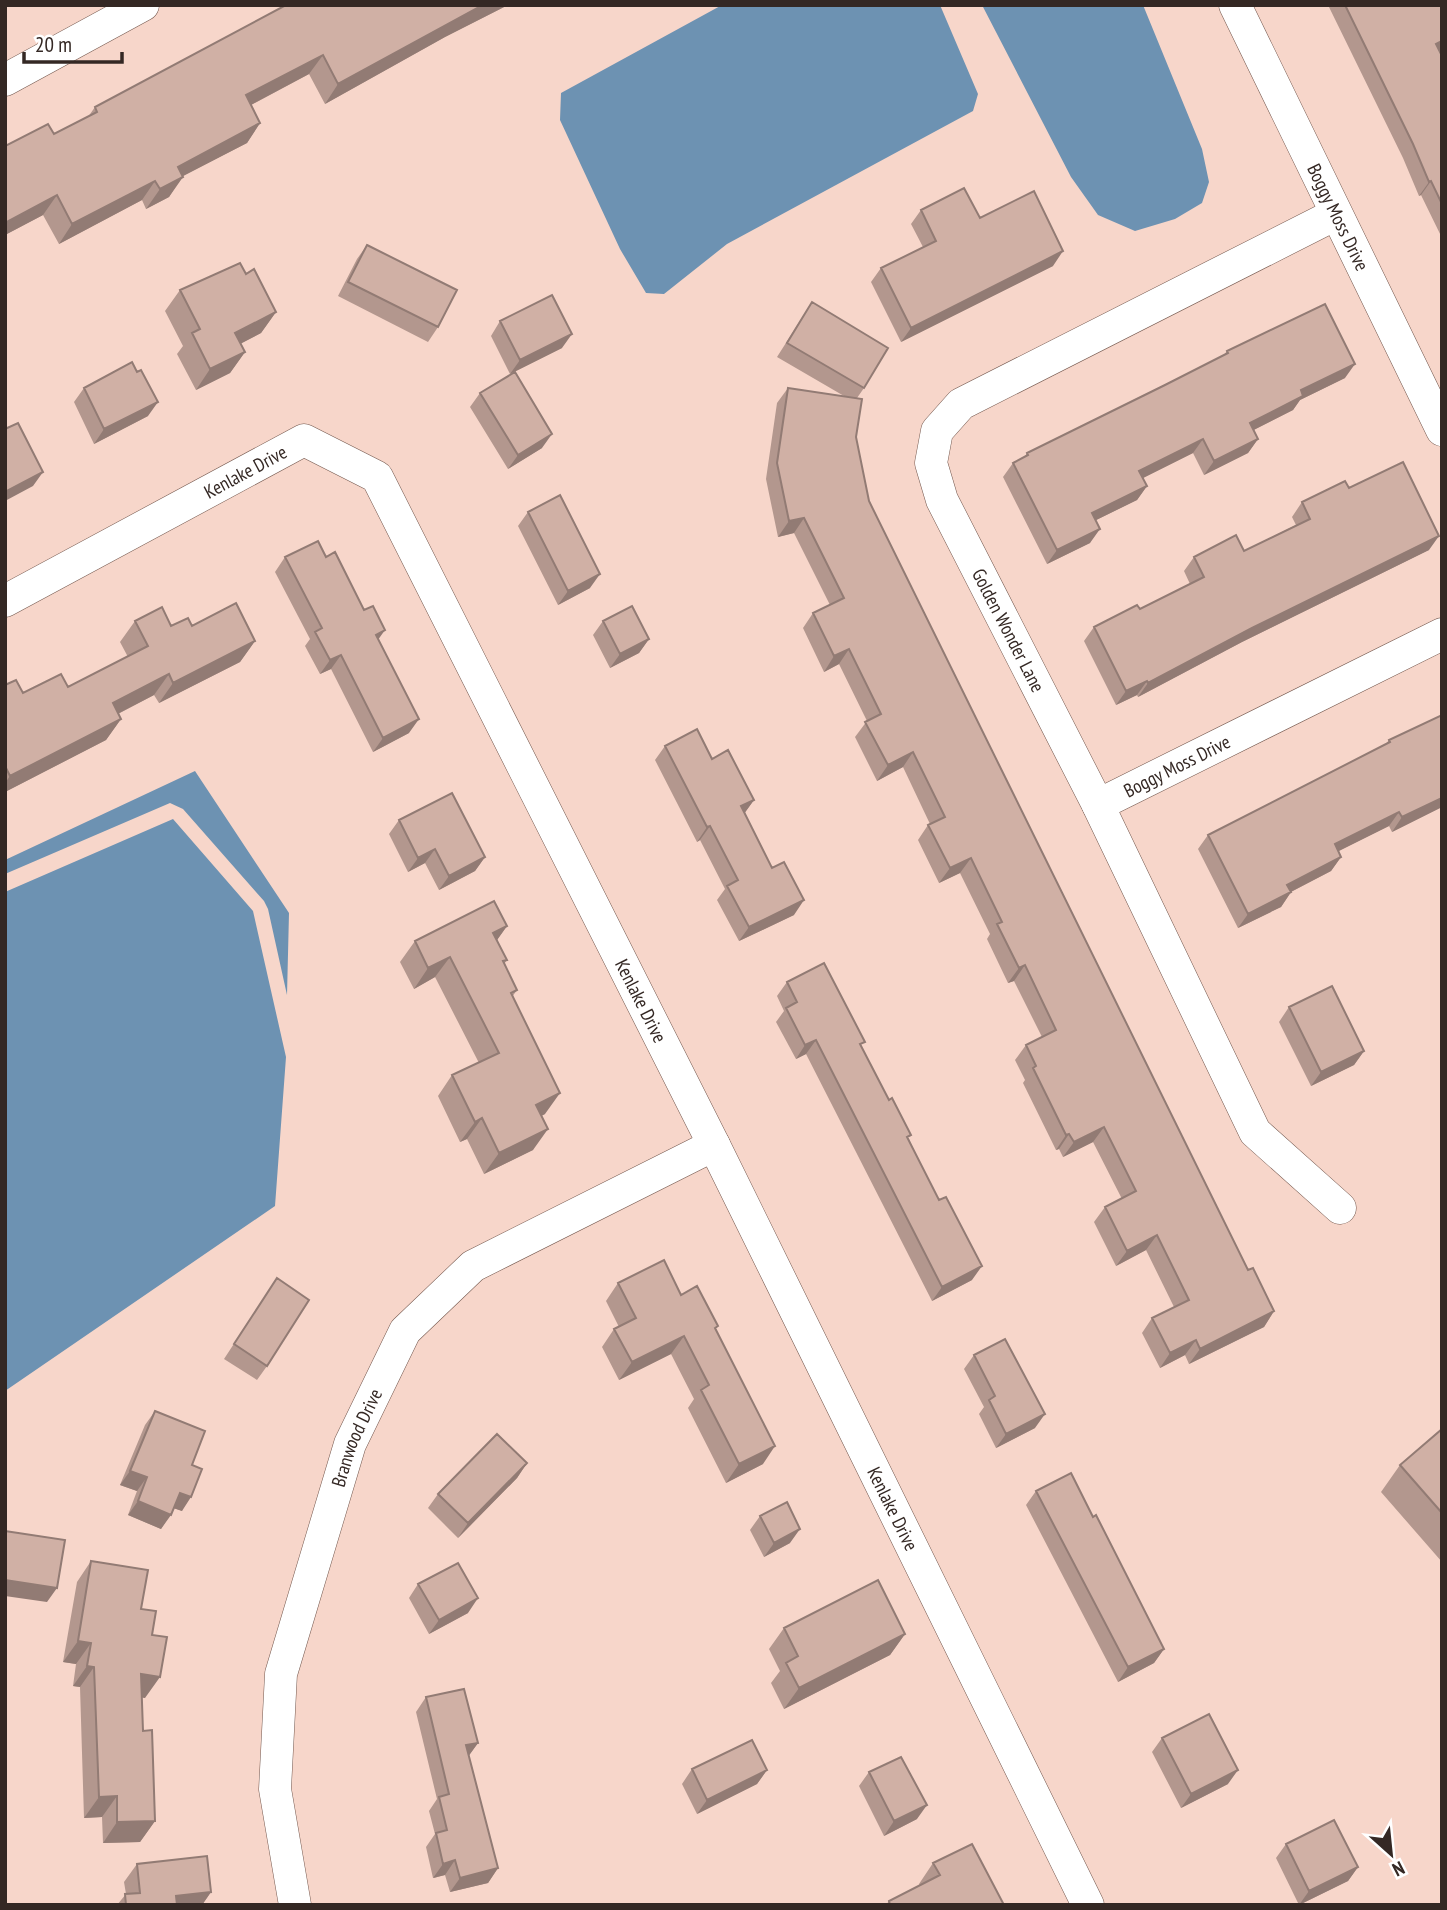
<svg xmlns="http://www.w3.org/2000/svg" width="1447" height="1910" font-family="'PT Sans Narrow',sans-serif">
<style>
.water{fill:#6d92b2}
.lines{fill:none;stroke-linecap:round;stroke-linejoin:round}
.street-casing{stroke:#74584e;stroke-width:33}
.street{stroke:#fff;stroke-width:32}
.wall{fill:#b3978e}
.shaded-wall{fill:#927b74}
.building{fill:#d0b0a5;stroke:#927b74;stroke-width:2}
.labels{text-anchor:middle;stroke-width:5;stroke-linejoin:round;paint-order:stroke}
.street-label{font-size:19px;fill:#342824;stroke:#fff}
</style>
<rect width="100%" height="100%" fill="#f7d6ca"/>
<path class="water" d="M722,5H940L978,94L973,111L727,244L664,294L646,293L620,249L560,120L561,93Z
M982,5H1143L1202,149L1209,182L1202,203L1175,219L1135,231L1098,215L1071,177Z
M195,771L289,913L287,995L268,909L264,901L183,809L170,803L5,874V860Z
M173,819L253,911L286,1057L275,1206L5,1391V892Z"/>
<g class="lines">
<defs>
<g id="street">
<path id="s1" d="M1235,5L1442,430"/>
<path d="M5,80L143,5"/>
<path id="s2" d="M1336,214L961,404L937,431L931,463L942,500L1098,805L1255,1132L1340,1208"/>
<path id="s3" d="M5,601L304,440L377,477L714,1145L1088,1905"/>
<path id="s4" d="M1098,805L1442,634"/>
<path id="s5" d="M295,1905L275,1789L281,1674L350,1444L405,1331L473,1266L714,1145"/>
</g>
</defs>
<use href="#street" class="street-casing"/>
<use href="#street" class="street"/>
</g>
<path class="wall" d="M286,5H508L445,37L325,104L309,74L251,105L260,123L247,143L182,176L169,197L146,209L142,200L59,244L43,215L5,235V146L54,134L88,117L95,107Z
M1328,5H1442V50L1440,51L1442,56V238L1421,195L1419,196L1403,158Z
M921,210L980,218L1053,266L901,342L871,282L881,268L923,247L911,224Z
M367,245L438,327L428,342L338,296L357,259Z
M246,274L276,312L261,333L241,343L245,352L230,373L196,390L177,354L183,346L165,311L180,290Z
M812,302L864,388L857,398L856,437L869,501L1248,1270L1274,1311L1264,1327L1189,1364L1185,1355L1160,1368L1142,1333L1152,1318L1174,1307L1146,1250L1116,1266L1094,1222L1105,1207L1122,1199L1093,1142L1063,1157L1059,1149L1056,1150L1023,1083L1025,1080L1015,1060L1026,1045L1042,1037L1014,981L1008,983L987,939L990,934L960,873L939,883L918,840L928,825L930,824L903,767L877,781L855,737L867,721L839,664L824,672L803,628L813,613L830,605L794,533L778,537L766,479L777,403L788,388L844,396L777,357Z
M500,321L562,348L510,374L491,336Z
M1227,351L1345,378L1300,400L1293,410L1253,430L1258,439L1248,453L1204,475L1193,453L1143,478L1147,486L1137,500L1096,520L1090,543L1047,564L1003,477L1013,463L1024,458L1027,453L1224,355Z
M84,388L148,416L94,444L74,402Z
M480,393L542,448L508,469L470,407Z
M1349,488L1429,550L1242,642L1138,697L1137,695L1116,705L1084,641L1094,627L1140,609L1190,584L1184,571L1194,557L1244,551L1296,525L1292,517L1302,502Z
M528,512L590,588L558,605L518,526Z
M285,557H326L378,640L409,733L373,752L331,669L320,674L305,646L310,639L275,572Z
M135,621L171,626H192L255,641L240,662L159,703L154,695L118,714L121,719L106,740L5,792V685L23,693L68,687L128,657L120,642Z
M603,621L649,639L639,653L610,668L593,635Z
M1442,715V807L1392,832L1389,826L1338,851L1341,857L1331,871L1291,892L1281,907L1238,928L1198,849L1208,835L1386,744L1389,740Z
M665,746L712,759L754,800L744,813L794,915L739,941L717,900L725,889L700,840L697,842L655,760Z
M399,820L485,857L475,871L439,890L425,863L408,872L389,834Z
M507,926L497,940L507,960L504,964L517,990L512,997L545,1114L541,1116L533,1150L484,1174L467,1139L460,1142L438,1096L452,1075L479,1063L435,977L414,989L400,962L415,941Z
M787,982L861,1047L909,1139L972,1280L932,1301L806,1054L796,1059L776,1022L784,1011L777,996Z
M1289,1007L1364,1051L1354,1065L1311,1086L1279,1022Z
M277,1278L267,1366L257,1380L224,1359Z
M618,1283L681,1295L716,1329L763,1464L726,1483L688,1408L694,1399L671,1354L619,1380L602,1347L614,1329L619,1327L606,1301Z
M974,1355L1035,1428L996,1448L979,1414L984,1407L964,1369Z
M155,1411L192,1465L182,1511L174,1508L161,1529L128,1515L137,1491L120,1485L145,1425Z
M1442,1429V1562L1381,1492L1400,1465Z
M527,1463L517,1478L458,1538L428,1508L438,1494Z
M1036,1491L1093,1517L1164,1649L1154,1663L1118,1682L1026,1505Z
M760,1516L790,1543L764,1557L750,1530Z
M91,1561L141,1609L152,1635L145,1698L142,1697L143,1731L155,1821L140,1842L103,1843L102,1817L84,1818L80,1687L73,1686L76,1664L63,1662L77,1582Z
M418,1584L468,1613L429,1634L409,1598Z
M784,1628L905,1634L890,1655L784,1709L771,1683L780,1671L769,1649Z
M426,1697L478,1743L468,1756L498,1868L488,1883L450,1892L445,1875L433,1878L426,1847L435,1834L429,1811L437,1799L416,1712Z
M1162,1738L1228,1784L1181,1808L1152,1752Z
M692,1769L767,1770L757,1784L697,1814L682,1784Z
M869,1772L917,1819L884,1836L859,1786Z
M1286,1844L1358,1867L1348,1881L1299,1905L1276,1858Z
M933,1863L1004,1905H886L889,1901L920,1886L919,1884Z
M137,1864L211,1892L202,1905H117L126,1894L124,1882Z"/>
<path class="shaded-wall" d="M483,5H508L445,37L325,104L338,84Z
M1442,41V50L1426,58L1436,44Z
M323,55L309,74L232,115L246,95Z
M260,123L247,143L164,186L178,167Z
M183,177L169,197L146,209L160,189Z
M155,181L142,200L59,244L72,224Z
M1431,181L1421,195L1419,196L1429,182Z
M57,195L43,215L5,235V223Z
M1063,251L1053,266L901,342L911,328Z
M276,312L261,333L221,354L235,333Z
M572,334L562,348L510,374L520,360Z
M245,352L230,373L196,390L210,369Z
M1355,364L1345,378L1300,400L1293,410L1240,437L1250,423L1301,390Z
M158,402L148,416L94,444L104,429Z
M552,434L542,448L508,469L518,455Z
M1203,439L1193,453L1129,485L1139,471Z
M1258,439L1248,453L1204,475L1214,461Z
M43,472L33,486L5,501V492Z
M1147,486L1137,500L1082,527L1092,513Z
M804,518L794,533L778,537L789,521Z
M1100,529L1090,543L1047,564L1057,550Z
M1439,536L1429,550L1242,642L1138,697L1148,683L1252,628Z
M600,574L590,588L558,605L568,591Z
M385,630L375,644L376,635Z
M649,639L639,653L610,668L620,654Z
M255,641L240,662L159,703L173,683Z
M849,649L839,664L824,672L834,656Z
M341,655L331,669L320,674L330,660Z
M169,674L154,695L98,724L113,703Z
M1147,681L1137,695L1116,705L1126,691Z
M121,719L106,740L5,792V783L10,776Z
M419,719L409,733L373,752L383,738Z
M913,752L903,767L877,781L888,765Z
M1442,798V807L1392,832L1402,817Z
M754,800L744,814L741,806Z
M1399,812L1389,826L1325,858L1335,844Z
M710,826L700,840L697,842L707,827Z
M435,849L425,863L408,872L418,858Z
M485,857L475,871L439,890L449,876Z
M1341,857L1331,871L1277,899L1287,885Z
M971,858L960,873L939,883L950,868Z
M1291,892L1281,907L1238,928L1248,914Z
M804,900L794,915L739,941L749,927Z
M507,926L492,947L493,933Z
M450,957L435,977L414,989L428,968Z
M1025,965L1014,981L1008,983L1019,968Z
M816,1040L806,1054L796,1059L805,1045Z
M1364,1051L1354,1065L1311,1086L1321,1072Z
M560,1093L545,1114L521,1126L536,1105Z
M482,1118L467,1139L460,1142L475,1122Z
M1104,1127L1093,1142L1063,1157L1074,1142Z
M548,1129L533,1150L484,1174L499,1153Z
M1069,1134L1059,1149L1056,1150L1066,1135Z
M1157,1235L1146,1250L1116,1266L1127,1251Z
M982,1266L972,1280L932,1301L942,1287Z
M1274,1311L1264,1327L1189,1364L1200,1349Z
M684,1336L671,1354L619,1380L632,1362Z
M1196,1340L1185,1355L1160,1368L1170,1353Z
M1045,1414L1035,1428L996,1448L1006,1434Z
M775,1446L763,1464L726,1483L739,1464Z
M527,1463L517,1478L458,1538L468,1523Z
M130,1471L147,1477L137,1491L120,1485Z
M180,1493L191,1497L182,1511L170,1507Z
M138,1501L171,1515L161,1529L128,1515Z
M800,1529L790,1543L764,1557L774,1543Z
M5,1580L57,1588L47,1602L5,1596Z
M478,1598L468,1613L429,1634L439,1620Z
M905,1634L890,1655L784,1709L799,1688Z
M78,1641L91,1643L76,1664L63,1662Z
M1164,1649L1154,1663L1118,1682L1128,1667Z
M87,1666L94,1667L80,1687L73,1686Z
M141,1674L160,1677L145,1698L127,1695Z
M478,1743L468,1757L466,1745Z
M767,1770L757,1784L697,1814L707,1800Z
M1238,1770L1228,1784L1181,1808L1191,1794Z
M117,1796L102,1817L84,1818L99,1797Z
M927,1805L917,1819L884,1836L894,1821Z
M155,1821L140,1842L103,1843L117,1822Z
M455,1860L445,1875L433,1878L443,1864Z
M1358,1867L1348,1881L1299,1905L1309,1891Z
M498,1868L488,1883L450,1892L460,1878Z
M211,1892L202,1905H170L176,1896Z"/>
<path class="building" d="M286,5H483L338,84L323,55L246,95L260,123L178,167L183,177L160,189L155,181L72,224L57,195L5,223V146L48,124L54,134L97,112L95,107Z
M1345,5H1442V41L1436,44L1442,56V204L1431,181L1429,182L1413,144Z
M964,188L980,218L1034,191L1063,251L911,328L881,268L936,241L921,210Z
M367,245L457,290L438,327L348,282Z
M240,263L246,274L254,269L276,312L235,333L245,352L210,369L192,333L200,329L180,290Z
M552,295L572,334L520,360L500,321Z
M812,302L888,348L864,388L787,343Z
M1325,304L1355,364L1301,390L1303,396L1250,423L1258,439L1214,461L1203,439L1139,471L1147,486L1092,513L1100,529L1057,550L1013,463L1028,455L1027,453L1165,385L1228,353L1227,351Z
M132,362L137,372L141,370L158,402L104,429L84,388Z
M515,372L552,434L518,455L480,393Z
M788,388L862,399L856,437L869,501L1248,1270L1253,1268L1274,1311L1200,1349L1196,1340L1170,1353L1152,1318L1189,1300L1157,1235L1127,1251L1105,1207L1136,1191L1104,1127L1074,1142L1069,1134L1066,1135L1033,1068L1036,1066L1026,1045L1056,1030L1025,965L1019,968L997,924L1002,922L971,858L950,868L928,825L945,817L913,752L888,765L865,722L881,714L849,649L834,656L813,613L844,598L804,518L789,521L777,463Z
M18,423L43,472L5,492V429Z
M1403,462L1439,536L1252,628L1148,683L1147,681L1126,691L1094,627L1137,605L1140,609L1204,577L1194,557L1236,535L1244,551L1310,519L1302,502L1345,481L1349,488Z
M560,495L600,574L568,591L528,512Z
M318,541L326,557L335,552L364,610L373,606L385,630L376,635L419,719L383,738L341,655L330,660L315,632L322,628L285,557Z
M236,603L255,641L173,683L169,674L113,703L121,719L10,776L5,766V685L16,680L23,693L61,674L68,687L148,646L135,621L162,607L171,626L188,618L192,626Z
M632,606L649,639L620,654L603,621Z
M1442,715V798L1402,817L1399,812L1335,844L1341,857L1287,885L1291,892L1248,914L1208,835L1390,742L1389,740Z
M697,729L712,759L728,750L754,800L741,806L772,868L784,862L804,900L749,927L727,886L738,880L710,826L707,827L665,746Z
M452,793L485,857L449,876L435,849L418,858L399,820Z
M494,901L507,926L493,933L507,960L503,961L517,990L511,993L560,1093L536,1105L548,1129L499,1153L482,1118L475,1122L452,1075L499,1053L450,957L428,968L415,941Z
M824,963L865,1042L860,1044L889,1100L892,1098L911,1135L907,1137L939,1200L946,1197L982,1266L942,1287L816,1040L805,1045L786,1008L797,1002L787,982Z
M1332,986L1364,1051L1321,1072L1289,1007Z
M664,1260L681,1295L697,1286L718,1326L715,1328L775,1446L739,1464L701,1390L709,1385L684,1336L632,1362L614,1329L636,1318L618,1283Z
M277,1278L309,1300L267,1366L234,1344Z
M1005,1339L1045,1414L1006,1434L989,1400L995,1396L974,1355Z
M155,1411L205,1431L192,1465L202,1469L191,1497L180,1493L171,1515L138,1501L147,1477L130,1471Z
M1442,1429V1513L1400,1465Z
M497,1434L527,1463L468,1523L438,1494Z
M1071,1473L1093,1517L1096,1515L1164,1649L1128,1667L1036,1491Z
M787,1502L800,1529L774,1543L760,1516Z
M5,1531L65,1540L57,1588L5,1580Z
M91,1561L148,1570L141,1609L156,1611L152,1635L167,1637L160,1677L141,1674L143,1731L152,1730L155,1821L117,1822V1796L99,1797L94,1667L87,1666L91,1643L78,1641Z
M458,1563L478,1598L439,1620L418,1584Z
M878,1580L905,1634L799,1688L786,1663L798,1656L784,1628Z
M464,1689L478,1743L466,1745L498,1868L460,1878L455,1860L443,1864L436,1833L447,1830L439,1797L449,1794L426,1697Z
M1209,1714L1238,1770L1191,1794L1162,1738Z
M752,1740L767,1770L707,1800L692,1769Z
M901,1757L927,1805L894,1821L869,1772Z
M1334,1820L1358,1867L1309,1891L1286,1844Z
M972,1844L1004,1905H890L889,1901L940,1875L933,1863Z
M207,1856L211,1892L176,1896L177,1905H126L125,1894L140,1893L137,1864Z"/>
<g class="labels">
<g class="street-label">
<text dy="7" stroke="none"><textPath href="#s1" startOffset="236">Boggy Moss Drive</textPath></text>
<text dy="7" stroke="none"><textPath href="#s3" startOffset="273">Kenlake Drive</textPath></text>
<text dy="7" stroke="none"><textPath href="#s2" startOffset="674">Golden Wonder Lane</textPath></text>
<text dy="7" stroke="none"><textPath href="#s4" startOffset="88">Boggy Moss Drive</textPath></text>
<text dy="7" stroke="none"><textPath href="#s3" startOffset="1008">Kenlake Drive</textPath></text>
<text dy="7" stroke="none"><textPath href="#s5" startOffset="481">Branwood Drive</textPath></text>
<text dy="7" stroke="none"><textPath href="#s3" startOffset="1575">Kenlake Drive</textPath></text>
</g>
</g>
<rect width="1447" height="1910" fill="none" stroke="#342824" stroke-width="14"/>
<g transform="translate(1391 1854) rotate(153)" stroke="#ffffff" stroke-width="5" paint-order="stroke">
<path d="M0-5L12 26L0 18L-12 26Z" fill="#342824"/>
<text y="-10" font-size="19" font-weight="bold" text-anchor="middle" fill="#342824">N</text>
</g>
<path d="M24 52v10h98v-10" fill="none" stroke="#342824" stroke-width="3.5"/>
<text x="35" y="52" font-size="21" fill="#342824" stroke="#ffffff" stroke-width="5" paint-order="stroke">20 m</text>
</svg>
